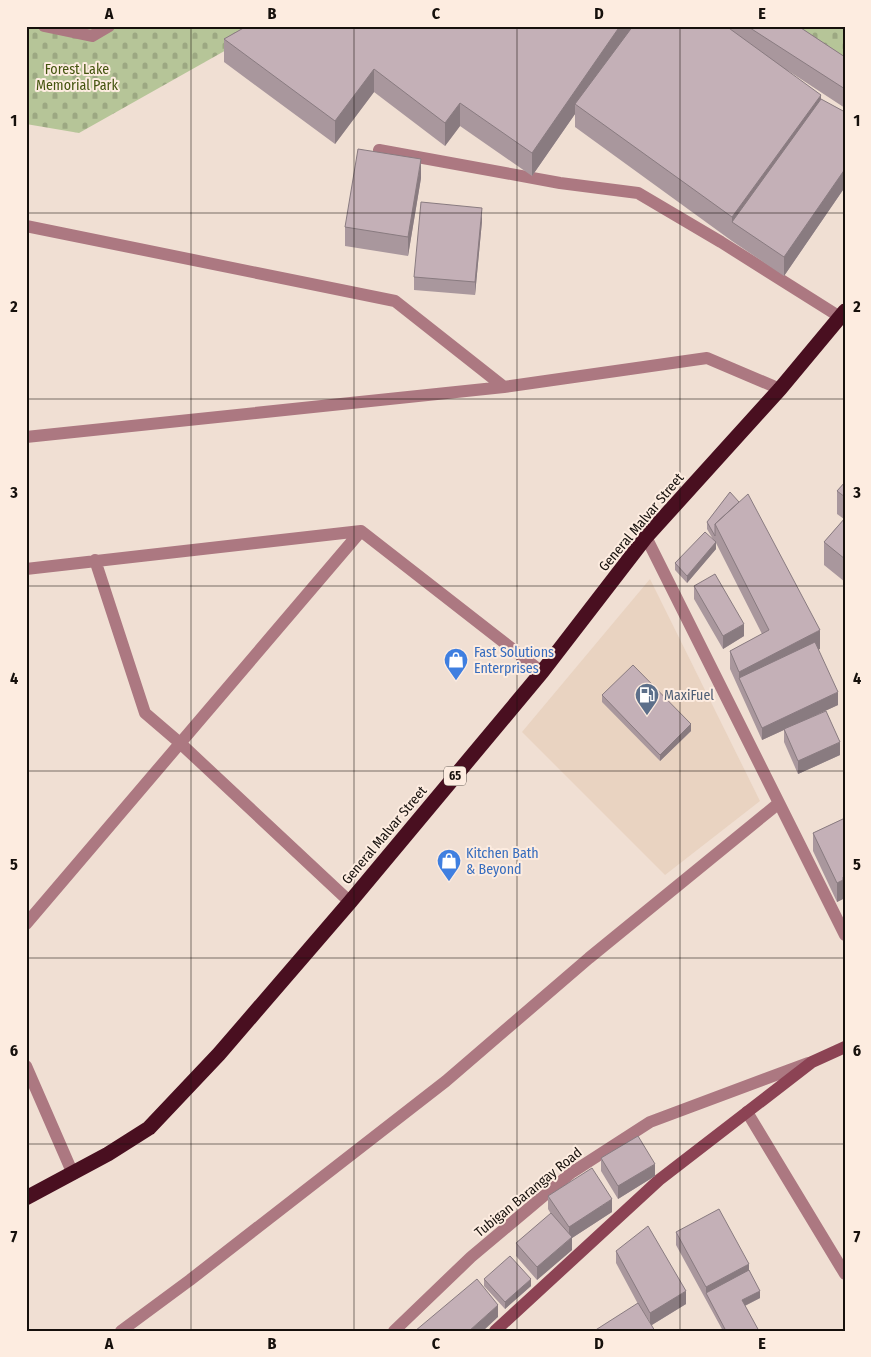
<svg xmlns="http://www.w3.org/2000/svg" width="871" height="1357" font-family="'Fira Sans Condensed',sans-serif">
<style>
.built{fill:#e9d3c1}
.cemetery{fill:url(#cemetery-stones)}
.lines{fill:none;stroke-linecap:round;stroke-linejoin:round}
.lane{stroke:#ac7881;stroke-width:12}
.street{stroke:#ac7881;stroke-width:12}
.secondary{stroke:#8c4354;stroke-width:12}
.highway{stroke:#490f20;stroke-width:15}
.wall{fill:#a9979d}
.shaded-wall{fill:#897b80}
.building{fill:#c4b0b7;stroke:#897b80}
.grid{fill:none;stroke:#16100c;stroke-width:1;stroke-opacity:0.55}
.labels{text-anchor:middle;stroke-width:4;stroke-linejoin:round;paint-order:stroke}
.shield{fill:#fdece0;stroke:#5b524c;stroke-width:1}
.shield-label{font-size:12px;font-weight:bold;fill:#16100c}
.park-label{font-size:14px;fill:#44540e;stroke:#fdece0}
.street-label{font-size:14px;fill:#16100c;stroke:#fdece0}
.shop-label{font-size:14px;fill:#366cbe;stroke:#fdece0;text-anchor:start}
.service-label{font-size:14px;fill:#4e5e75;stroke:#fdece0;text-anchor:start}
.neatline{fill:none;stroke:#16100c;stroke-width:2}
.grid-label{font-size:16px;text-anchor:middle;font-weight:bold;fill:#16100c}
</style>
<defs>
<pattern id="cemetery-stones" width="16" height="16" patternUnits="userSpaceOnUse" patternTransform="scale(1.25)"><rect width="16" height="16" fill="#b6c598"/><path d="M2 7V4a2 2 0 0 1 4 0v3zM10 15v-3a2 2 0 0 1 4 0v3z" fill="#9ca882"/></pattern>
</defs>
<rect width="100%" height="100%" fill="#f0dfd3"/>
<path class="built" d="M650,579L760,801L665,875L522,732Z"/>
<path class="cemetery" d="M26,26H269L79,133L26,124Z
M762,26H845V77Z"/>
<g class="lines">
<path class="lane" d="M44,26L92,36L109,26
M379,150L560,183L638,193L721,242L840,317"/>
<path class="street" d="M26,226L395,301L504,387
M26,437L504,387L707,358L780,389
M646,537L845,935
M95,560L145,713L180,743L350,902
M26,569L361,531L542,672
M26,924L361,531
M26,1066L73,1174
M747,1112L845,1274
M121,1331L190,1280L446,1081L589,958L779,803
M394,1331L471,1257L571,1173L650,1122L808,1063"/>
<path class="secondary" d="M495,1331L659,1180L812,1062L845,1047"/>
<path class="highway" d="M26,1198L108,1154L149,1128L219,1054L350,902L542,672L646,537L780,389L845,311"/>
</g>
<path class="wall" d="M247,26H798L845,57V108L787,70L821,100L845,112V187L784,276L732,241L575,127V114L532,176L460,126L445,146L374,92L335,144L224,62V39Z
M421,178L408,256L345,246V227Z
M482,221L475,295L414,290V277Z
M845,482V582L824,565V542L844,519L837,514V491Z
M730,492L820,649H818L838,705L809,718L840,755L798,774L784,742V730L762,740L730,669V651L762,634L716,543V549L687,583L675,570V563L714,541L707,529V522Z
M694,586L744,636L723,649L694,599Z
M602,695L691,731L660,761L602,702Z
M845,818V904L843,899L837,902L813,851V833Z
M601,1158L655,1176L618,1199L601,1171Z
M548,1196L612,1212L572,1238V1250L537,1280L516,1256V1243L551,1214L548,1209Z
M676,1232L749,1270L760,1298L745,1306L759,1331H723L676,1245Z
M616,1251L686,1304L652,1325L638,1304L616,1263Z
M484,1279L531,1286L505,1309L484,1286Z"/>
<path class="shaded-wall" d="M620,26H636L575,104V114L532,176V153Z
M374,69V92L335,144V121Z
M821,95V118L732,222V241V217Z
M460,103V126L445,146V123Z
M421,159V178L408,256V237Z
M845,169V187L784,276V257Z
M482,208V221L475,295V282Z
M716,542V549L687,583V576Z
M744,624V636L723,649V636Z
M820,630V649L744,688L739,678V691V672Z
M838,692V705L762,740V728Z
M691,724V731L660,761V755Z
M840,742V755L798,774V761Z
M843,880V899L837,902V883Z
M655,1164V1176L618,1199V1186Z
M612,1199V1212L572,1238V1250L537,1280V1267L569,1240V1227Z
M749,1264V1277L706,1293V1287Z
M531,1279V1286L505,1309V1302Z
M686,1291V1304L650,1326V1313Z
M760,1291V1298L742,1307V1300Z
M498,1305V1317L483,1331H469Z"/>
<path class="building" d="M247,26H620L532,153L460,103L445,123L374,69L335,121L224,39Z
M633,26H726L821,95L732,217L575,104Z
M747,26H798L845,57V89Z
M821,99L845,112V169L784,257L732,222Z
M358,149L421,159L408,237L345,227Z
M421,202L482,208L475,282L414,277Z
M845,482V497L837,491Z
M730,492L739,502L715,524V536L707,522Z
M748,494L820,630L739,672L730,651L769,630L715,524Z
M845,518V559L824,542Z
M705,532L716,542L687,576L675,563Z
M715,574L744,624L723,636L694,586Z
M815,642L838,692L762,728L739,678Z
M633,665L691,724L660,755L602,695Z
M826,711L840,742L798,761L784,729Z
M845,818V876L843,877V880L837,883L813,833Z
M638,1136L655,1164L618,1186L601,1158Z
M592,1168L612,1199L569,1227L548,1196Z
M719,1209L749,1264L706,1287L676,1232Z
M551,1213L572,1237L537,1267L516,1243Z
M648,1226L686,1291L650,1313L616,1251Z
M510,1256L531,1279L505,1302L484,1279Z
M749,1270L760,1291L742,1300L759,1331H726L706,1293Z
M477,1279L498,1305L469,1331H415Z
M638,1303L655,1331H594Z"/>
<path class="grid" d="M191,26V1331M354,26V1331M517,26V1331M680,26V1331M26,213H845M26,399H845M26,586H845M26,771H845M26,958H845M26,1144H845"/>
<defs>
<symbol id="shop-pin" viewBox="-11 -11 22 30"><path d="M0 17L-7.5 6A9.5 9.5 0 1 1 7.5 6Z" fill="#3f7fe0" stroke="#fdece0"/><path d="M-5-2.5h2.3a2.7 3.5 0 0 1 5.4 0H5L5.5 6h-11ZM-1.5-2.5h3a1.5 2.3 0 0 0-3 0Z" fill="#fff"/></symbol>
<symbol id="fuel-pin" viewBox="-11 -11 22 30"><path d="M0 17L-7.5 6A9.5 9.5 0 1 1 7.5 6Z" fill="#5c6f8a" stroke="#fdece0"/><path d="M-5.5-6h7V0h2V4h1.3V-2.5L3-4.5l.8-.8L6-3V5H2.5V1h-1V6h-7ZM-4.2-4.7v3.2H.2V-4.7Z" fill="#fff"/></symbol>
</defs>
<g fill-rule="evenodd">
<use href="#shop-pin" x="442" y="646" width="28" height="38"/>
<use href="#fuel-pin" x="633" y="681" width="28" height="38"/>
<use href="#shop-pin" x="435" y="847" width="28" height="38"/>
</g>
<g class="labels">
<rect class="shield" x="444" y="766.5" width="22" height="19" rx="4"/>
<g class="shield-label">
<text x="455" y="780">65</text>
</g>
<g class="park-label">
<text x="77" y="74">Forest Lake<tspan x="77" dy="16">Memorial Park</tspan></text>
</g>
<g class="street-label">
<text transform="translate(641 522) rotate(-50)" y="5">General Malvar Street</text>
<text transform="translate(384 835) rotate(-50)" y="5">General Malvar Street</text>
<text transform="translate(528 1192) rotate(-39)" y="5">Tubigan Barangay Road</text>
</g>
<g class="shop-label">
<text x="474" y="657">Fast Solutions<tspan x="474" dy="16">Enterprises</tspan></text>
<text x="466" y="858">Kitchen Bath<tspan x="466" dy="16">&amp; Beyond</tspan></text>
</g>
<g class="service-label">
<text x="664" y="700">MaxiFuel</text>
</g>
</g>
<rect width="871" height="1357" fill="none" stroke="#fdece0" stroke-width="55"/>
<rect x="28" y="28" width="816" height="1302" class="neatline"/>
<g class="grid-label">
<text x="109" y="19">A</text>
<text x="272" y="19">B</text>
<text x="436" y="19">C</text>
<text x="599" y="19">D</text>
<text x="762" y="19">E</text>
<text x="14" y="126">1</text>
<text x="857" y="126">1</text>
<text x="14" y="312">2</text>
<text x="857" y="312">2</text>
<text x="14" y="498">3</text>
<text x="857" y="498">3</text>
<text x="14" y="684">4</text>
<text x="857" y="684">4</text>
<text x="14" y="870">5</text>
<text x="857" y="870">5</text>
<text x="14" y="1056">6</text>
<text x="857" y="1056">6</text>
<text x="14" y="1242">7</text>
<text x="857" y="1242">7</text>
<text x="109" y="1349">A</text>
<text x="272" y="1349">B</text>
<text x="436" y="1349">C</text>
<text x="599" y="1349">D</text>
<text x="762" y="1349">E</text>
</g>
</svg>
